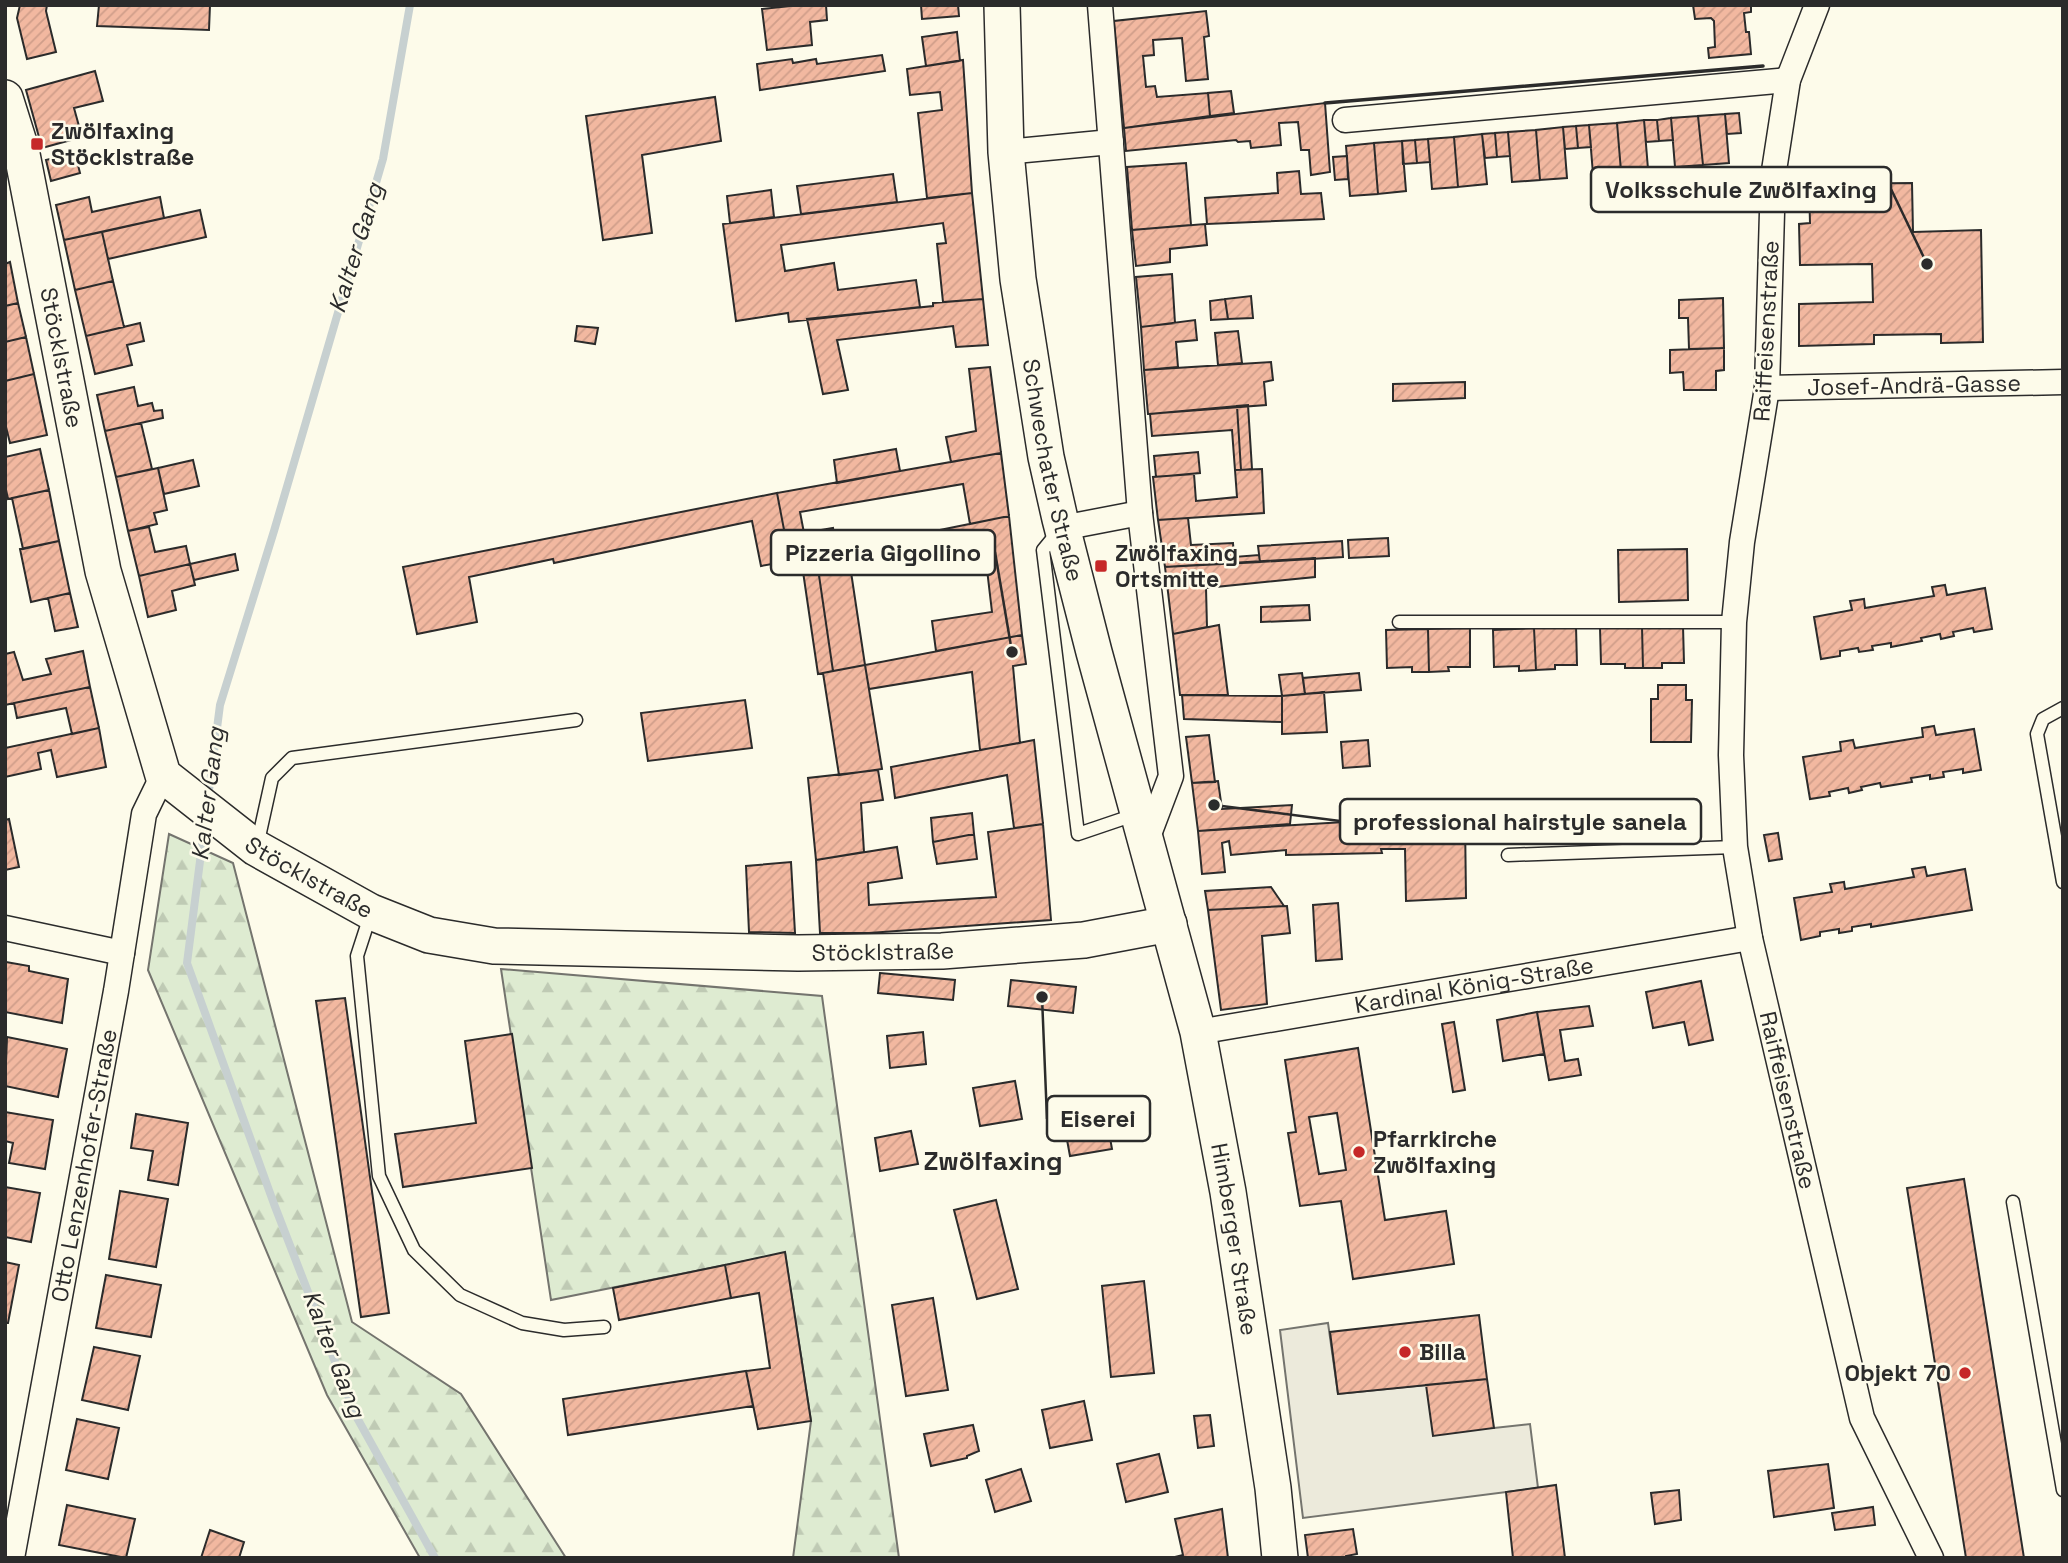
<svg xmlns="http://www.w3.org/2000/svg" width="2068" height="1563" font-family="'Space Grotesk',sans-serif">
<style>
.forest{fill:url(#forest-firs);stroke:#74746e;stroke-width:2}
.parking{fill:#eceadb;stroke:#74746e;stroke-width:2}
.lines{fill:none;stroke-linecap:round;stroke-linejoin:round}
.stream{stroke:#c7d0d0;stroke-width:8}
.building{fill:url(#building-hatch);stroke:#2b2b2b;stroke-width:2;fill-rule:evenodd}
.lane-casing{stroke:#2b2b2b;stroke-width:15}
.street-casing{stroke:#2b2b2b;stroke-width:27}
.secondary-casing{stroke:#2b2b2b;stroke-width:38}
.lane{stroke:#fdfbea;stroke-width:12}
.street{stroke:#fdfbea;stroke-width:24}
.secondary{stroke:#fdfbea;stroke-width:35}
.wall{stroke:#2b2b2b;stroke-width:3.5}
.poi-dot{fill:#c62828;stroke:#fdfbea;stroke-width:2.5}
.labels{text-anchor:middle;stroke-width:5;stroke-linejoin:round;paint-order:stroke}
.poi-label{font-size:23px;font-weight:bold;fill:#2b2b2b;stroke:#fdfbea;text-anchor:start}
.street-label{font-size:23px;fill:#2b2b2b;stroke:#fdfbea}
.water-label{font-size:24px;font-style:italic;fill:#2b2b2b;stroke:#fdfbea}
.quarter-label{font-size:26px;font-weight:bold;fill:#2b2b2b;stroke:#fdfbea}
.leader{fill:none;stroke:#2b2b2b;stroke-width:2.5}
.callout-dot{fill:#2b2b2b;stroke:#fdfbea;stroke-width:2.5}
.callout{fill:#fdfbea;stroke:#2b2b2b;stroke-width:2.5}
.callout-label{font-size:24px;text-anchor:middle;font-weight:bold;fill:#2b2b2b}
</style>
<defs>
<pattern id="forest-firs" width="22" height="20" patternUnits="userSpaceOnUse" patternTransform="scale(1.75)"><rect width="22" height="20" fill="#deebd1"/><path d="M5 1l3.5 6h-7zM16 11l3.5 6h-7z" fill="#bfcab4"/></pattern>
<pattern id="building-hatch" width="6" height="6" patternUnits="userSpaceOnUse" patternTransform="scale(1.75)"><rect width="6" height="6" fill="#f2b8a0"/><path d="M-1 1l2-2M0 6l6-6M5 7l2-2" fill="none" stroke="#d09e8a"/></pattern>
</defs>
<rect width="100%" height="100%" fill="#fdfbea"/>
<path class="forest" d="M169,834L233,863L352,1322L461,1394L566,1558H420L327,1395L148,970Z
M501,969L822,996L899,1558H793L811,1421L785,1253L551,1300Z"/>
<path class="parking" d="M1328,1323L1338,1394L1426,1385L1494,1428L1530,1424L1538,1488L1303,1518L1280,1330Z"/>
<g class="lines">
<path class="stream" d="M208,798L220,705L274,531L383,159L410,5
M205,822L187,963L274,1204L356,1416L435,1558"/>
</g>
<path class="building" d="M20,5H47L46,11L56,52L27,59L17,18Z
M99,5H210L209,30L97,26Z
M800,5H826L827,20L810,22L812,45L767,50L762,9Z
M921,5H958L959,16L922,19Z
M1693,5H1751V12L1744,13L1746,32H1749L1751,54L1709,58L1708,48L1715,47L1714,21L1711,18L1695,19Z
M1206,11L1209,36L1204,37L1208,79L1186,81L1182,38L1153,40L1154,55L1143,56L1146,87L1155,86L1157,97L1208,93L1210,116L1124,128L1114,21Z
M957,32L960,61L926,66L922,37Z
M882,55L885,71L760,90L757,64L792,59L793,63L816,59L817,64Z
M963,60L972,193L927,198L918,113L942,110L940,92L910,95L907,69Z
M95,71L103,101L74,108L82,137L42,148L26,90Z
M1231,91L1234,113L1210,116L1208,93Z
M715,97L721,141L642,155L652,233L603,240L586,116Z
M1325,103L1330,172L1311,175L1309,150H1301L1298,122L1279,123L1281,145L1251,148L1250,141L1238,142L1236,140L1126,151L1124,128Z
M1739,113L1741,133L1727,134L1725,114Z
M1725,114L1729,163L1703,165L1698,116Z
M1698,116L1703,165L1675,167L1671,118Z
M1671,118L1673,140L1659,141L1657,120Z
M1644,120L1648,169L1621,171L1617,123Z
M1644,120H1657L1659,141L1646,142Z
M1617,123L1621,171L1593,174L1589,125Z
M1589,125L1591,147L1578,148L1576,126Z
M1576,126L1578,148L1565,149L1563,127Z
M1563,127L1567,178L1540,180L1536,130Z
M1536,130L1540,180L1512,182L1508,132Z
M1508,132L1510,156L1497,157L1495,133Z
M1495,133L1497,157L1485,158L1482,134Z
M1482,134L1487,184L1458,187L1454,137Z
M1454,137L1458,187L1432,189L1428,139Z
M1428,139L1430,162L1417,163L1415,140Z
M1415,140L1417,163L1403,164L1402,141Z
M1402,141L1406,191L1378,194L1374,143Z
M1374,143L1378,194L1350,196L1346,146Z
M75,153L80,173L51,181L46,160Z
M1347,156L1348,179L1335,180L1333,157Z
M1186,163L1191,225L1132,230L1127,167Z
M1299,171L1301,194L1321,193L1324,219L1207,224L1205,198L1278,193L1277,173Z
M893,174L897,202L801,214L797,186Z
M1912,183L1913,232L1981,230L1983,342L1941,343V334L1874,335V344L1799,346V304L1873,302L1872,264L1800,265L1799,224L1810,223L1809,184Z
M771,190L774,217L730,223L727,196Z
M972,193L983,299L943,302L937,244L946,243L943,223L781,245L785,271L834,263L838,290L916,280L920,307L789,322L788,313L736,321L723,224Z
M89,197L92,212L160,197L164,218L64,240L56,205Z
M200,210L206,237L108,259L102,232Z
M1205,224L1207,245L1170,249V262L1136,266L1132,230Z
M102,232L113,281L75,290L64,240Z
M10,262L18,303L5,306V264Z
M1172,274L1175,323L1141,327L1136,277Z
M113,281L124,327L86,336L75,290Z
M1251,296L1253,318L1228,319L1225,299Z
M1723,298L1724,348L1689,349L1688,318H1679V300Z
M983,299L988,345L956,347L953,326L837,340L848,390L823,394L807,319L933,306V303Z
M1225,299L1228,319L1211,320L1210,301Z
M18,303L26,337L5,342V306Z
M1195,320L1197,340L1176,342L1178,367L1144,370L1141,327Z
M140,323L144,341L127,345L132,365L95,374L86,336Z
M577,326L598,328L595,344L575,341Z
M1238,331L1242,363L1218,365L1215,333Z
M26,337L34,374L5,381V342Z
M1724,348V370L1716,371V390H1684L1683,372L1670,373V350Z
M1271,362L1273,380L1264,382L1266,405L1148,414L1144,370Z
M990,367L1001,453L951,462L946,437L976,431L969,369Z
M34,374L47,435L10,443L5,423V381Z
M1465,382V398L1393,401V384Z
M134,387L138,406L152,403L154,411L162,410L163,418L105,431L97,395Z
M1248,405L1252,469L1241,470L1237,406Z
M1237,406L1241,470H1235L1232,430L1152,436L1150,414Z
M141,423L152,469L116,477L105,431Z
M40,449L49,490L8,499L5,485V457Z
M896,449L900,471L837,483L834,460Z
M1198,452L1200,473L1156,477L1154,456Z
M1001,453L1009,516L970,524L963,484L800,512L804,533L833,528L837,551L790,561L777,493Z
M193,460L199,486L164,494L158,468Z
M158,468L167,510L154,513L157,524L128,531L116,477Z
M1262,469L1264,513L1158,520L1153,477L1194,474L1196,501L1237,497L1235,470Z
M49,490L59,541L23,549L12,498Z
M777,493L790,561L761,566L752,521L554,563L553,559L469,577L477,622L417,634L403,567Z
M1009,516L1022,635L936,651L932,621L992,612L984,544L851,572L865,665L833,671L816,555Z
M1188,518L1191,545L1233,543L1234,557L1259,555L1260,562L1165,567L1158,520Z
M149,527L155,552L186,546L190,564L139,576L128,531Z
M1388,538L1389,556L1349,558L1348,540Z
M59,541L70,593L31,602L20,549Z
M1342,541L1343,557L1260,562L1258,546Z
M1687,549L1688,600L1619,602L1618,550Z
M235,554L238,570L194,580L190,564Z
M816,555L833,671L818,674L801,558Z
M1315,558V577L1206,588L1207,627L1173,634L1165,567Z
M190,564L195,585L172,591L176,610L148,617L139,576Z
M1945,585L1947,595L1985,588L1992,629L1974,632L1973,628L1953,632L1954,636L1941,639L1940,634L1921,638L1922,641L1891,647V643L1872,646L1873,650L1859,652L1858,648L1840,651V656L1821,659L1814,617L1852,610L1850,601L1864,599L1865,608L1934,596L1932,587Z
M70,593L78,627L55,631L48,598Z
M1309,605L1310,620L1261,622V607Z
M1219,625L1228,695H1180L1173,634Z
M1576,626L1577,665H1555V669L1536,670L1534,628Z
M1683,626L1684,663H1662V668H1643L1642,627Z
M1642,627L1643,668H1625V664H1601L1600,628Z
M1470,628V667H1448L1449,671L1429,672L1428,629Z
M1534,628L1536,670L1519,671V666L1494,667L1493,630Z
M1428,629L1429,672H1412V667L1387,668L1386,630Z
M1022,635L1026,664L1013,666L1020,743L980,750L972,672L869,689L865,665Z
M83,651L90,687L5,705V654L14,652L23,680L51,674L46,659Z
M865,665L882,769L839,775L823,673Z
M1302,673L1305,694L1282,696L1279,675Z
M1359,673L1361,690L1305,694L1303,678Z
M1658,685H1686V700H1692L1691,742H1651V699H1658Z
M90,687L99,728L72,734L66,708L17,718L14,703Z
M1324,692L1327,732L1282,734V696Z
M1182,695L1282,696V722L1184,719Z
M745,700L752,748L648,761L641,713Z
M1934,726L1936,735L1974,729L1981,770L1963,773V769L1943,772L1944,777L1930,779V775L1911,778L1912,782L1881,787L1880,783L1861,787L1862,790L1849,793L1848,788L1829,792L1830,796L1810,799L1803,757L1841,751L1840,742L1853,740L1855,748L1923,737L1922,728Z
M99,728L106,767L57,777L51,750L38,753L41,769L5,777V748Z
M1209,735L1215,782L1192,783L1186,737Z
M1034,740L1043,824L1014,828L1007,775L895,798L891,767Z
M1368,740L1370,766L1343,768L1341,742Z
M878,770L883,800L861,803L864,852L816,860L808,778Z
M1218,781L1222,809L1292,805L1290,824L1198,831L1192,783Z
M972,813L974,834L933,842L931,818Z
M9,819L19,867L5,870V820Z
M1465,819L1466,898L1406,901L1405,849H1381L1382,853L1286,855V850L1231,855L1229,841L1222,843L1225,872L1202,874L1198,831L1378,820Z
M1043,824L1051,920L869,933H820L816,860L897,847L902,878L868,883L869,905L996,897L988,832Z
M1778,833L1782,859L1769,861L1764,835Z
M974,834L977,859L937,864L933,842Z
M791,862L795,933L749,932L746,866Z
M1925,867L1927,876L1965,869L1972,910L1871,927V924L1852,927V931L1839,933V929L1820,932V936L1801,940L1794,898L1832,892L1830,884L1844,882L1845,889L1914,877L1912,869Z
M1271,887L1284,906L1208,910L1205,891Z
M1338,903L1342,959L1316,961L1313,905Z
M1287,906L1290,933L1262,936L1267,1004L1221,1010L1208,910Z
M6,962L29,966V971L68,979L62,1023L5,1012Z
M880,973L955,980L953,1000L878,993Z
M1011,980L1076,987L1073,1013L1008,1006Z
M1701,981L1713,1040L1689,1045L1684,1022L1653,1028L1646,992Z
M345,998L389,1313L361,1317L316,1001Z
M1589,1006L1593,1026L1560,1030L1565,1061L1578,1059L1581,1075L1549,1080L1537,1012Z
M1537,1012L1544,1054L1503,1061L1497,1020Z
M1454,1022L1465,1090L1453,1092L1442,1024Z
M923,1032L926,1064L890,1068L887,1036Z
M512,1034L532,1168L403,1187L395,1134L476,1123L465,1041Z
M7,1037L67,1049L58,1097L5,1086Z
M1358,1048L1385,1220L1446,1211L1454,1264L1353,1279L1341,1201L1300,1206L1288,1133L1296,1132L1285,1060ZM1337,1113L1346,1170L1319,1174L1309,1117Z
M1015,1081L1022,1119L980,1126L973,1088Z
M1105,1110L1112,1149L1070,1156L1063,1118Z
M5,1112L53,1120L45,1169L9,1163L13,1143L5,1141Z
M136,1114L188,1123L178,1185L148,1180L153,1151L131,1148Z
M911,1131L918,1164L880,1171L875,1138Z
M1964,1179L2024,1558H1966L1907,1188Z
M5,1187L40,1193L31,1242L5,1237Z
M120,1191L168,1199L156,1267L109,1259Z
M996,1200L1018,1289L977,1299L954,1210Z
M785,1252L811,1421L758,1429L746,1371L770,1368L759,1293L731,1298L725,1265Z
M5,1262L19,1265L8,1323H5Z
M725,1265L731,1298L619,1320L613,1288Z
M106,1275L161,1285L151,1337L96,1328Z
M1144,1281L1154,1373L1111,1377L1102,1286Z
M933,1298L948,1390L906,1396L892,1305Z
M1479,1315L1487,1379L1338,1394L1330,1332Z
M94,1347L140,1356L128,1410L82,1400Z
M746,1371L753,1406L568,1435L563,1399Z
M1487,1379L1494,1428L1433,1436L1426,1385Z
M1084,1401L1092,1440L1050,1448L1042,1410Z
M1210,1415L1214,1446L1198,1448L1194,1416Z
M77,1419L119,1428L108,1479L66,1470Z
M973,1425L979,1451L967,1456V1458L931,1466L924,1434Z
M1159,1454L1168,1492L1126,1502L1117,1464Z
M1828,1464L1834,1508L1774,1517L1768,1471Z
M1021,1469L1031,1501L995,1512L986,1480Z
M1556,1485L1565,1558H1513L1506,1492Z
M1679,1490L1681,1520L1655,1524L1651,1493Z
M67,1505L135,1519L126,1558L59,1545Z
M1873,1507L1875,1525L1835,1530L1832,1513Z
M1222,1509L1228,1558H1171L1183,1555L1175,1519Z
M1353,1529L1357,1554L1346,1556V1558H1308L1305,1535Z
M210,1530L244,1542L239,1558H201Z"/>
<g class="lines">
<defs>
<path id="lane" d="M1057,533L1043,550L1078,834L1137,814
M1399,622H1734
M2063,708L2043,719L2037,734L2063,882
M257,846L272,778L292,758L576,720
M1508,855L1735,847
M370,916L357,956L379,1176L414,1250L460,1295L522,1323L564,1330L604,1327
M2013,1202L2063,1490"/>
<g id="street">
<path d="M1100,5L1140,513L1171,776L1146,842"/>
<path id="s1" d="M1817,5L1788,80L1773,177L1767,388L1742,542L1734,622L1731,755L1735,847L1750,938L1862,1418L1931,1558"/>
<path d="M1345,120L1788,80"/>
<path d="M1006,152L1111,142"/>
<path id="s2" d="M1767,388L2063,382"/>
<path d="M1062,528L1140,513"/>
<path d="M5,928L122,953"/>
<path id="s3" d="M1198,1032L1750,938"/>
<path id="s4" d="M12,1558L116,991L144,814L163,775"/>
</g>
<g id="secondary">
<path id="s5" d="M1002,5L1006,152L1018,279L1046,457L1060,519L1094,652L1198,1032L1228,1192L1273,1488L1280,1558"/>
<path id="s6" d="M5,98L21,149L103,571L163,775L256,848L371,912L429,935L494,946L798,953L942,951L1084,940L1169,924"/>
</g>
</defs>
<use href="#lane" class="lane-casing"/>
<use href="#street" class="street-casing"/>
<use href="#secondary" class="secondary-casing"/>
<use href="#lane" class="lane"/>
<use href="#street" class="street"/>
<use href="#secondary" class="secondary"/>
<path class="wall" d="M1325,103L1763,66"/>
</g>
<g class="poi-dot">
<rect x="30" y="137" width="14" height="14" rx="3.5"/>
<rect x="1094" y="559" width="14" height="14" rx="3.5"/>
<circle cx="1359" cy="1152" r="7"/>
<circle cx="1405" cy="1352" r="7"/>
<circle cx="1965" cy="1373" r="7"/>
</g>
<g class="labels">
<g class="poi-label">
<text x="51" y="139">Zwölfaxing<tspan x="51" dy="26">Stöcklstraße</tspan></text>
<text x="1115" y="561">Zwölfaxing<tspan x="1115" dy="26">Ortsmitte</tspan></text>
<text x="1373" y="1147">Pfarrkirche<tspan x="1373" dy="26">Zwölfaxing</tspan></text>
<text x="1419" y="1360">Billa</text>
<text x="1951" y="1381" text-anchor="end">Objekt 70</text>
</g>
<g class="street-label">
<text transform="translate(1766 331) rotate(-87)" y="8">Raiffeisenstraße</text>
<text dy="8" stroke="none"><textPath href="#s6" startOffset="266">Stöcklstraße</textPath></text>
<text dy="8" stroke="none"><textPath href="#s2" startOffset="147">Josef-Andrä-Gasse</textPath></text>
<text dy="8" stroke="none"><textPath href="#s5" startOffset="469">Schwechater Straße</textPath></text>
<text dy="8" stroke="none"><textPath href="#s6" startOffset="875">Stöcklstraße</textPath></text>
<text dy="8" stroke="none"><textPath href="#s6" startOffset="1463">Stöcklstraße</textPath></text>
<text dy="8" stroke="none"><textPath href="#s3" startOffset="280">Kardinal König-Straße</textPath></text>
<text dy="8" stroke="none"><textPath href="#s1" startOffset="1110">Raiffeisenstraße</textPath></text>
<text dy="8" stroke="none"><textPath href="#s4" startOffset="399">Otto Lenzenhofer-Straße</textPath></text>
<text dy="8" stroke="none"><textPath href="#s5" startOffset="1260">Himberger Straße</textPath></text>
</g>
<g class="water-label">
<text transform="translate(356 248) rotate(-73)" y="8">Kalter Gang</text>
<text transform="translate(208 794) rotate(-83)" y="8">Kalter Gang</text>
<text transform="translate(334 1354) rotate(69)" y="8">Kalter Gang</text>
</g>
<g class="quarter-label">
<text x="993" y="1170">Zwölfaxing</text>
</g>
</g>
<path class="leader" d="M1927 264L1891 189M1012 652L995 552M1214 805L1340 821M1042 997L1047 1119"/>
<g class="callout-dot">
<circle cx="1927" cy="264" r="7"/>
<circle cx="1012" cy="652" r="7"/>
<circle cx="1214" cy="805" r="7"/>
<circle cx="1042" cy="997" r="7"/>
</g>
<g class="callout">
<rect x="1591" y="167" width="300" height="45" rx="7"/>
<rect x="771" y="530" width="224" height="45" rx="7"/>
<rect x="1340" y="799" width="361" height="45" rx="7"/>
<rect x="1047" y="1096" width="103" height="45" rx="7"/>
</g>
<g class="callout-label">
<text x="1741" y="198">Volksschule Zwölfaxing</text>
<text x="883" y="561">Pizzeria Gigollino</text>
<text x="1520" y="830">professional hairstyle sanela</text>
<text x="1098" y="1127">Eiserei</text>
</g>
<rect width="2068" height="1563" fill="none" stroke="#2b2b2b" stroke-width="14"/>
</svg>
